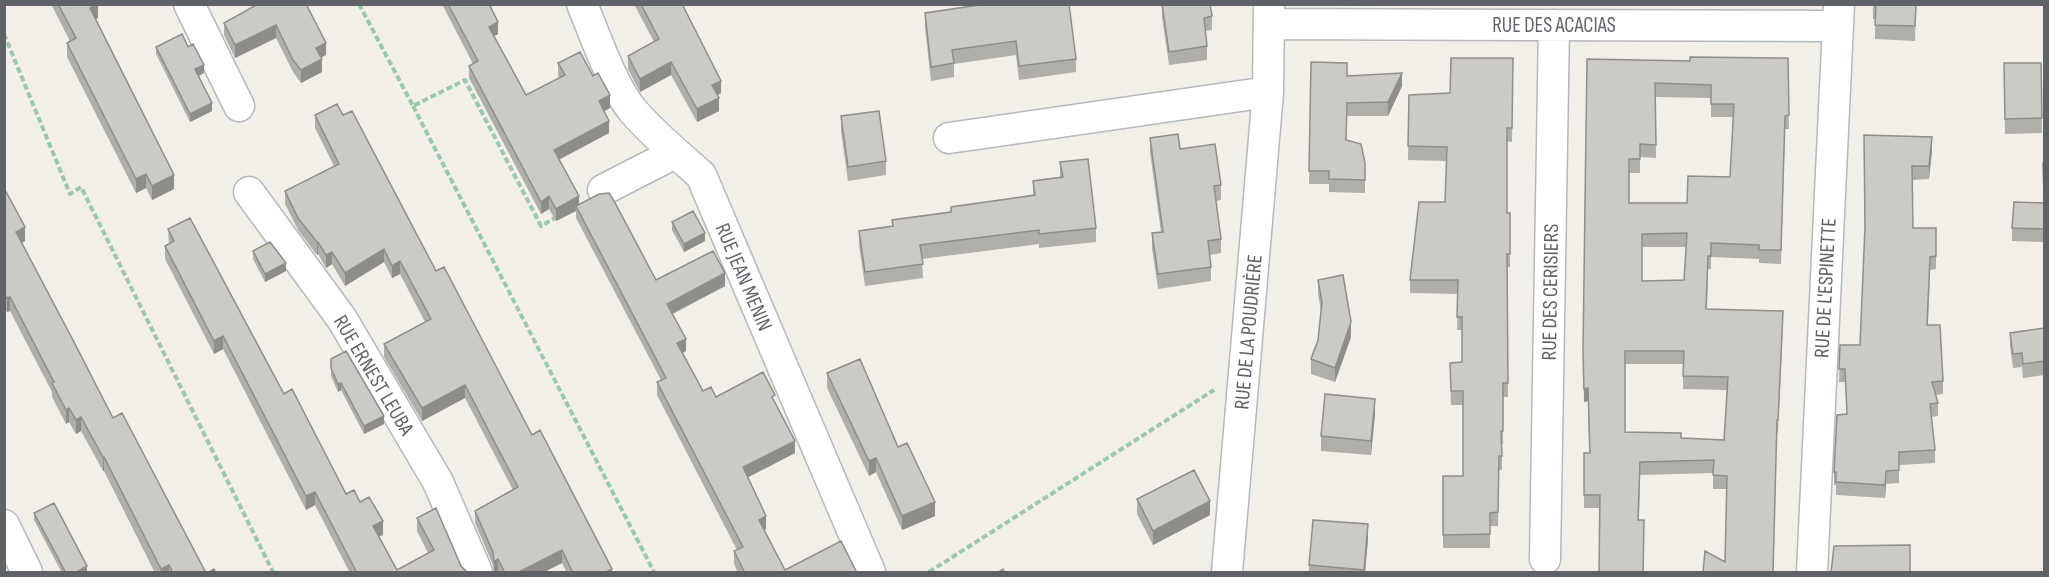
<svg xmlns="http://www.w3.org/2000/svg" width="2049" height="577" font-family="'Sofia Sans Condensed',sans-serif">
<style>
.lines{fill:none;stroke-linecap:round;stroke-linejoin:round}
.minor-casing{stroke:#b5b8bc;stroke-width:33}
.path{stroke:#9cc7a9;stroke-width:4;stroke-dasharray:6 3;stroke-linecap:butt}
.minor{stroke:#fff;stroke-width:30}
.wall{fill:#afaea9;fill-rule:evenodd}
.shaded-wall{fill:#8f8d8a}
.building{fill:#cccac5;stroke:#8f8d8a;stroke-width:1.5;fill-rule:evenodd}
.labels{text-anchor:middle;stroke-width:4.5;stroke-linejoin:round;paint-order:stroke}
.street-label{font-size:21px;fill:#5f6368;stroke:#fff}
</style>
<rect width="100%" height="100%" fill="#f1efe8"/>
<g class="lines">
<defs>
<path id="minor" d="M189,4L239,106
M582,4C595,35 613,88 634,112C654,135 678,155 701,175L870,572
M1270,24L1838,26
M949,138L1268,92
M603,190L675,153
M249,192L342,319L438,482L477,572
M4,525L27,572
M1545,559L1554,25
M1227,572L1268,92L1269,4
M1812,572L1839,4"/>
</defs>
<use href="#minor" class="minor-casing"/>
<path class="path" d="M359,4L413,106L465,80L541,226L558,216
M4,34L70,194L81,187L273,572
M413,106L654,572
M929,572L1214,390"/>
<use href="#minor" class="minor"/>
</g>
<path class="wall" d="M51,4H98V18L96,19L174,189L152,200L146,188L136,193L67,57V43L70,41Z
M258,4L326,55L321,57L322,72L301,83L293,72L276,38L235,58L224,35V23Z
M442,4H496L491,7L498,34L494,36L526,95L560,78L558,76V63L610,108L604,111L609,133L559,160L579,204L656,280L725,286L673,314L686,351L683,353L703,391L716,397L775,401L795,453L747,477L766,529L764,530L785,570L857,573H738L734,564V551L737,550L657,395V382L661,380L576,218V211L556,221L549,209L541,214L469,78V66L473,64Z
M634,4H682L721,93L718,95L719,111L697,122L671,75L640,92L628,69V56L654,42Z
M1162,4L1212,16V30L1205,31L1207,46V60L1169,65L1162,17Z
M1873,4H1916L1915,41L1875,39V19H1873Z
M925,13L1076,59V72L1019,80L1016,55L954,64V77L931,81L925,27Z
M156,47H188L204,73L199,76L212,111L190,122L156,54Z
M1513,58L1512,142L1507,141V213H1510V267H1507L1508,397H1503V444H1502V470H1499L1498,526H1490V548H1443V476H1463V405H1451L1450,376V363L1462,362V330H1457L1458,294L1410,293V280L1445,202L1447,161L1408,160L1409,95L1450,93Z
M1788,58L1789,129H1785L1781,264L1759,263V259L1711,257V269H1708L1707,309L1783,324L1778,433H1777L1725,562L1727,489H1713V473L1640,475L1639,520L1644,573L1600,508H1584V453H1589L1588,401L1584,402L1583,364L1587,59L1690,61ZM1655,97L1711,98V117H1733L1730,177L1687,203H1629V173H1640V157L1656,158ZM1642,247H1686L1684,280L1642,281ZM1625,364H1683V389L1727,390L1724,440L1681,438L1625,432Z
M1311,62L1347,76L1402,86L1388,116H1347L1346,140L1365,163V193L1329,192V184H1309Z
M2004,63H2041L2042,133L2005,134Z
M315,115H343L436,271L612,573H567L562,563L542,573H494L493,565L475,523V511L513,490L465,398L422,421L384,357V344L425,322L400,274L392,278L384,262L345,286L332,264L326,268L318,254L317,255L298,230L285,204V191L334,166L315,128Z
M841,116L886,161V175L848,181L841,131Z
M1864,135L1932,150L1929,179L1912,180L1913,228H1936V269L1930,270L1928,325L1943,381V394L1935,395L1938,403V416L1931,417L1935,450V463L1899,465V483L1886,484L1885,498L1836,495V485H1834V472L1847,414L1845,382H1839L1840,345H1860L1865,228Z
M1150,138L1180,149L1221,185V200L1216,201L1221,239V253L1210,255L1211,267V281L1158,289L1152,248V233L1161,232L1150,152Z
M1060,162L1096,228V242L1039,248V244L922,259L923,278L865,286L859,245V231L892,226V220L951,212V207L1033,195V181L1060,177Z
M2043,163H2044V242L2012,241V228L2044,203Z
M4,188L25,241L22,243L113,418L206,573H155L104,471H103L81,431L76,434L69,422L66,424L52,397V392L10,311L7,312L4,307Z
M672,222L705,241L684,252L672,230Z
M168,229L284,394L346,494L360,502L383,535L379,536L397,570L428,553L417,531V518L468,573H350L315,505L306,510L223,349L214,354L165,259V246L169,244Z
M253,251L286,271L265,282L253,259Z
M1318,280L1351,337L1335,382L1311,374V359L1318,340L1321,311L1318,294Z
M2044,328V375L2023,378L2022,367L2013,368L2010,346V333Z
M331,359L384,424L364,434L341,390L338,392L331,376Z
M827,373L898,447L935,516L902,530L876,472L869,476L827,388Z
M1375,414L1371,455L1321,451V436Z
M1137,499L1210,515L1153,545L1137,514Z
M34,513L87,573H62L34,520Z
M1368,539L1365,573H1309V565Z"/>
<path class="shaded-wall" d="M98,4V18L90,22V8Z
M498,22V34L489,39V27Z
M276,25V38L235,58V45Z
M326,43V55L316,60V48Z
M322,59V72L301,83V70Z
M671,62V75L640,92V79Z
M204,65V73L195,77V69Z
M1402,73V86L1388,116V102Z
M721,81V93L712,98V85Z
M610,95V108L599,114V101Z
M719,98V111L697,122V109Z
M212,103V111L190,122V114Z
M609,121V133L554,162V150Z
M1932,137V150L1929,179V166Z
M146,174V188L136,193V179Z
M174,175V189L152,200V186Z
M549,196V209L541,214V202Z
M579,196V209L576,206V211L556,221V209Z
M25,227V241L16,246V232Z
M705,233V241L684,252V244Z
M317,242H318V254L317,255Z
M384,249V262L345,286V273Z
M332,252V264L326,268V255Z
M400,261V274L392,278V266Z
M286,263V271L265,282V274Z
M725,273V286L667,316V304Z
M10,297V311L7,312V298Z
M1351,322V337L1335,382V368Z
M223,336V349L214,354V341Z
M686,339V351L677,356V343Z
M341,383V390L338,392V384Z
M465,385V398L422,421V408Z
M1588,388V401L1584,402V389Z
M1375,399V414L1371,455V441Z
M69,408V422L66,424V410Z
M384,416V424L364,434V426Z
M81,417V431L76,434V420Z
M795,441V453L743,480V467Z
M103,457H104V471H103Z
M876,458V472L869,476V461Z
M1886,471V484L1885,498V485Z
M315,492V505L306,510V496Z
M1210,501V515L1153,545V531Z
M935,502V516L902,530V516Z
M766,516V529L759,533V520Z
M383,521V535L373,539V526Z
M1368,524V539L1365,573H1364Z
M562,550V563L542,573H517Z
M498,559V572L494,573V562Z
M169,565V573H161V569Z
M87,566V573H75Z
M612,569V573H604Z"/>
<path class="building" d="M58,4H98L90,8L174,175L152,186L146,174L136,179L67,43L76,38Z
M258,4H306L326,43L316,48L322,59L301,70L293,60L276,25L235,45L224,23Z
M448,4H489L498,22L489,27L526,95L565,75L558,63L580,52L593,76L598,73L610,95L599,101L609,121L554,150L579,196L556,209L549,196L541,202L469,66L478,61Z
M641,4H682L721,81L712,85L719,98L697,109L671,62L640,79L628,56L659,39Z
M986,4H1069L1076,59L1019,66L1016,41L952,50L954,63L931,67L925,13Z
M1162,4H1210L1212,16L1204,18L1207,46L1169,52Z
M1873,4H1916L1915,26L1875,25L1876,5Z
M182,34L188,47L193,44L204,65L195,69L212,103L190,114L156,47Z
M1690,57L1788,58L1789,115L1785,116L1781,250H1759V245L1711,243V256H1708L1706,309L1783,311L1778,420H1777L1773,573H1703L1705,551L1725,562L1727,476L1713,475L1714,460L1640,462L1638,520H1644L1643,573H1599L1600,495H1584V453H1590L1588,388L1584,389L1583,351L1587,59L1690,61ZM1655,83L1711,85V104H1734L1730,177L1688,176L1687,203H1629V159H1640V144L1656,145ZM1687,233L1684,280L1642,281V234ZM1625,351H1684L1683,376L1728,377L1724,440L1681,438V433L1625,432Z
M1451,58H1513L1512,128H1507V213H1510V254H1507L1508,383H1503V431H1501L1502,456H1499L1498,512L1490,513V534L1443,535V476H1463V391H1451L1450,363L1462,362V317H1457L1458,280H1410L1419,202H1445L1447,147L1408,146L1409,95L1450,93Z
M1311,62L1347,63V76L1402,73L1388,102L1347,103L1346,140L1361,144L1365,163V180L1329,179V171H1309Z
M2004,63H2041L2042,118L2005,119Z
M337,104L343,115L352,111L436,271L444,267L532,435L540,430L612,569L604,573H573L562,550L517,573H505L498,559L494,562L493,552L475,511L518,487L465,385L422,408L384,344L431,319L400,261L392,266L384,249L345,273L332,252L326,255L318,242H317L298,218L285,191L339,164L315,115Z
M879,111L886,161L848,167L841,116Z
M1178,134L1180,149L1215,144L1221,185L1214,186L1221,239L1208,241L1211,267L1158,274L1152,233L1163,232L1150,138Z
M1864,135L1932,137L1929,166H1912L1913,228H1936V256L1930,257L1927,325H1940L1943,381L1932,382L1938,403L1930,404L1935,450L1899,452V470L1886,471L1885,485L1836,482V472H1834L1837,415L1847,414L1845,369H1839L1840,345H1860L1865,227Z
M1088,159L1096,228L1039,234V230L920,245L923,264L865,272L859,231L893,226L892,220L951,212V207L1035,195L1033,181L1063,177L1060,162Z
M2043,163H2044V196Z
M4,188L25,227L16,232L75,344L113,418L122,413L206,573H173L169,565L161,569L104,457H103L81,417L76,420L69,408L66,410L52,383L54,382L10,297L7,298L4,293Z
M609,193L614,201L656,280L713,251L725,273L667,304L686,339L677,343L703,391L711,387L716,397L763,372L775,395L772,397L795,441L743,467L766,516L759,520L785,570L841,541L857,573H745L734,551L743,547L657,382L666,378L576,206L599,194Z
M2014,202L2044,203V229L2012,228Z
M693,211L705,233L684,244L672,222Z
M190,218L284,394L292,389L346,494L354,490L360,502L369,497L383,521L373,526L397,570L434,550L417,518L436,508L461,566L468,573H357L315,492L306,496L223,336L214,341L165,246L174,241L168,229Z
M270,242L286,263L265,274L253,251Z
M1343,275L1351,322L1335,368L1311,359L1318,340L1322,302L1318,280Z
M2044,328V361L2023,364L2022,353L2013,354L2010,333Z
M346,351L384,416L364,426L341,383L338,384L331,368V359Z
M860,359L898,447L907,443L935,502L902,516L876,458L869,461L827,373Z
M1325,394L1375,399L1371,441L1321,436Z
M1194,470L1210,501L1153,531L1137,499Z
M54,503L87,566L75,573H66L34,513Z
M1313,520L1368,524L1364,570L1309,565Z
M1910,545V573H1831L1834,546Z
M214,569L216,573H207Z
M1003,569L1005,573H997Z"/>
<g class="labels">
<g class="street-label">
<text x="1554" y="32">RUE DES ACACIAS</text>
<text transform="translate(744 277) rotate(67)" y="7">RUE JEAN MENIN</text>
<text transform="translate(1825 288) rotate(-87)" y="7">RUE DE L'ESPINETTE</text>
<text transform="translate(1550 292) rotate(-89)" y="7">RUE DES CERISIERS</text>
<text transform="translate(1248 332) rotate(-85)" y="7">RUE DE LA POUDRIÈRE</text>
<text transform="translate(374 375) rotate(59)" y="7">RUE ERNEST LEUBA</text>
</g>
</g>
<rect width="2049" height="577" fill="none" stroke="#5f6368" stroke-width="12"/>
</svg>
